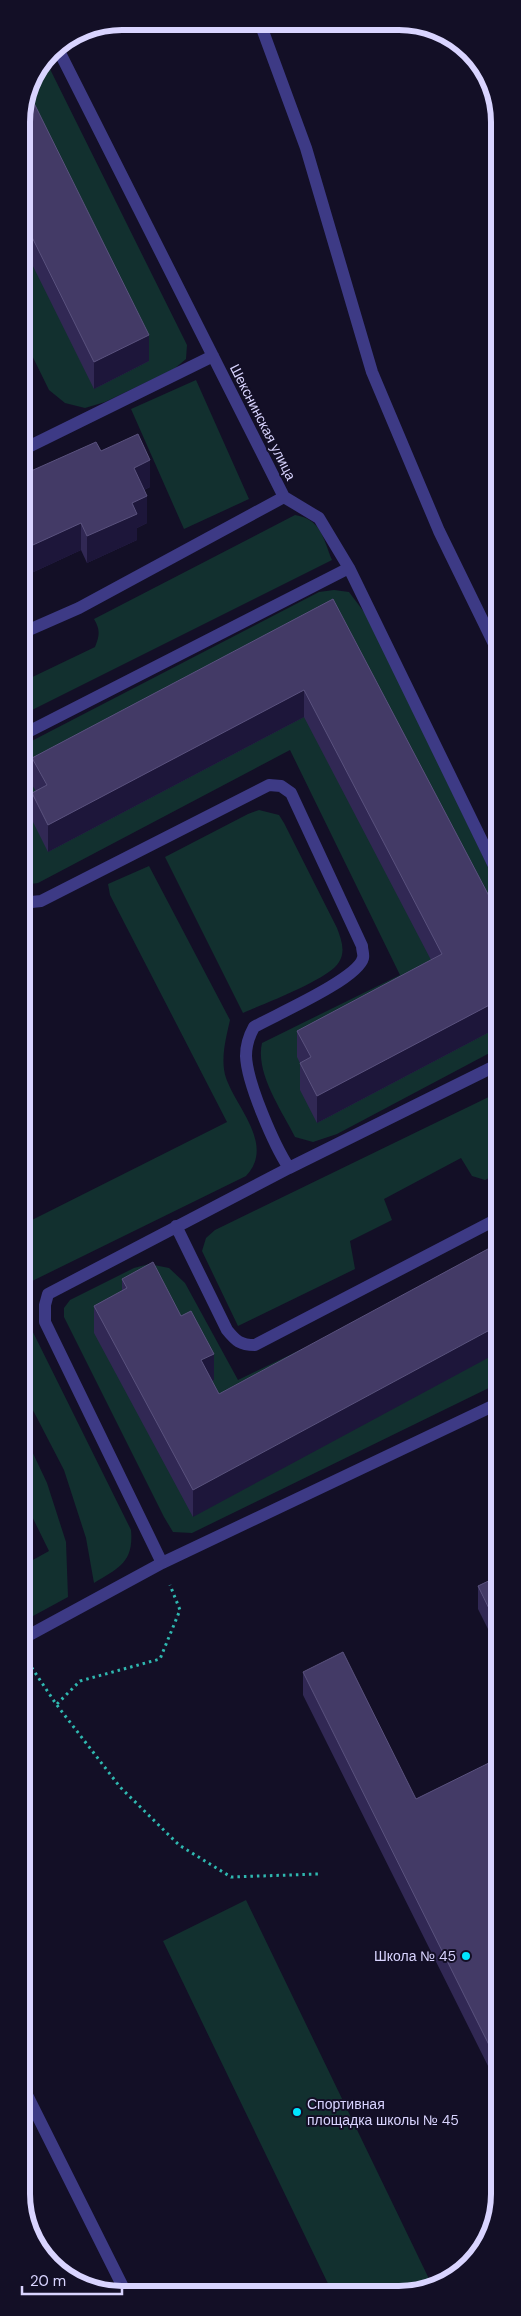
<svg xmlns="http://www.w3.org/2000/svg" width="521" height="2316" font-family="'DM Sans',sans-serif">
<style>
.green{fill:#12302f}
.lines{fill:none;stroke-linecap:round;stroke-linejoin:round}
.path{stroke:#2fb8b0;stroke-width:3;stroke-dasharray:2.5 4;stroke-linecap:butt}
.minor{stroke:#3d3a85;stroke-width:12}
.wall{fill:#312854}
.shaded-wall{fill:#1d163a}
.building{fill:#433a66;stroke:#5a527e}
.poi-dot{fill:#00e5ff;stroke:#130f26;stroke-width:2}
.labels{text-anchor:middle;stroke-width:4;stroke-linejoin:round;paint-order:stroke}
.street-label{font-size:14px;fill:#d9d4ff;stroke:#130f26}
.poi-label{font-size:14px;fill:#d9d4ff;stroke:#130f26;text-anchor:end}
.rim{fill:none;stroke:#d9d4ff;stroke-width:6}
</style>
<rect width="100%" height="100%" fill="#130f26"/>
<path class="green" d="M45,59L187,345L186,359L174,369L105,402L85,408L65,403L49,390L22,335L21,116L32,78Z
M196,380L249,499L184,529L131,409Z
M295,515C321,519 323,538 332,560L22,715V682L95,647C100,635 100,629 94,619Z
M334,590L349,592L370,620L499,890V1048L337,1134L313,1142L295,1137C282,1111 255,1073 262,1043L400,975L290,750L38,883L22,885V746L319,592Z
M259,810L279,815L284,823L337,928C341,939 346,951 339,962C330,979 263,1004 243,1013L165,857L248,814Z
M149,866L230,1020C226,1038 220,1060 226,1078C237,1109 275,1145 246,1176L22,1286V1225L227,1122L110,895L108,884Z
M499,1092V1173L485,1180L472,1176L461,1158L384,1199L392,1220L350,1241L355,1269L238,1326L202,1251L206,1238L215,1230Z
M499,1254V1383L192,1533L173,1532L164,1517L64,1317V1308L70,1300L134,1268L149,1264L169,1268L185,1283L238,1380Z
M22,1310L131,1530C134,1563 118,1568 94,1583L86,1538L64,1470L22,1389Z
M22,1430L47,1483L66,1542L68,1597L22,1622V1566L49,1551L22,1496Z
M246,1900L431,2283L409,2294H333L163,1941Z"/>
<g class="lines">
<path class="path" d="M28,1662L56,1704L120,1787L179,1845L231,1877L319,1874
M57,1704L80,1681L160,1659L180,1610L170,1585"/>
<path class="minor" d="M260,23L306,148L372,372L439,531L499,654
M57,47L284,497L319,518L349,568L499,876
M22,450L213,356
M22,633L79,608L284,497
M22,735L349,568
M22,903L41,901L269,785L281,786L291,793L362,946C362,950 364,955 363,958C358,979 275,1015 254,1027C249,1036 246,1045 246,1056C247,1083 274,1145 289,1168L499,1064
M176,1226L227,1330C236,1341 240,1345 255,1345L499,1218
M162,1563L45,1322V1305L48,1294L289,1168
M22,1639L162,1563L499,1403
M22,2085L126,2293"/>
</g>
<path class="wall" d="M21,116L149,361L94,389L21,242Z
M101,451L150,487L144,490L147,523L137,528V540L87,563L81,550L25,576V588L22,590V475Z
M333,599L499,915V1027L317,1123L300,1090V1063L297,1057V1031L431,960L304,717L48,852L32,820V793L36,791L32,785V758Z
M122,1279L214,1380L212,1381L219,1394L193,1517L94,1333V1306L122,1291Z
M499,1576V1651L478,1609V1586Z
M303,1672L416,1799L499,1758L500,2090L303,1695Z"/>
<path class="shaded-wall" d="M149,335V361L94,389V362Z
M150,460V487L134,494V468Z
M147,496V523L137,528V540L87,563V536L132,503Z
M81,523V550L25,576V588L22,590V550Z
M304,690V717L48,852V825Z
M499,1000V1027L317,1123V1096Z
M499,1325V1352L193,1517V1490Z
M214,1354V1380L201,1387V1360Z"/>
<path class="building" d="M28,91L149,335L94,362L21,215V116Z
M138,434L150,460L134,468L147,496L132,503L137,514L87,536L81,523L22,550V475L96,442L101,451Z
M22,554L25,562L22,563Z
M333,599L499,915V1000L317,1096L300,1063L311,1057L297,1031L442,954L304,690L48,825L32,793L47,785L32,758Z
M499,1243V1325L193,1490L94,1306L127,1288L122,1279L153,1262L181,1316L191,1311L214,1354L201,1360L219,1394Z
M499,1576V1629L478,1586Z
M343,1652L416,1799L499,1758L500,2067L303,1672Z"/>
<g class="poi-dot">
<circle cx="466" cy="1956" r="5"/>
<circle cx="297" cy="2112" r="5"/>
</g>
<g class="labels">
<g class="street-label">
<text transform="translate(263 422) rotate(63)" y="5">Шекснинская улица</text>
</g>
<g class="poi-label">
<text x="456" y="1961">Школа № 45</text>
<text x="307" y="2109" text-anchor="start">Спортивная<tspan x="307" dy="16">площадка школы № 45</tspan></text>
</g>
</g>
<path d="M0 0H521V2316H0ZM122 30H399A92 92 0 0 1 491 122V2194A92 92 0 0 1 399 2286H122A92 92 0 0 1 30 2194V122A92 92 0 0 1 122 30Z" fill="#130f26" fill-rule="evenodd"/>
<path class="rim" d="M122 30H399A92 92 0 0 1 491 122V2194A92 92 0 0 1 399 2286H122A92 92 0 0 1 30 2194V122A92 92 0 0 1 122 30Z"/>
<path d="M22 2286v8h100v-8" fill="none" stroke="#d9d4ff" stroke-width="2.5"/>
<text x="30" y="2286" font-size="15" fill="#d9d4ff" stroke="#130f26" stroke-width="4" paint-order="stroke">20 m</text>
</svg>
